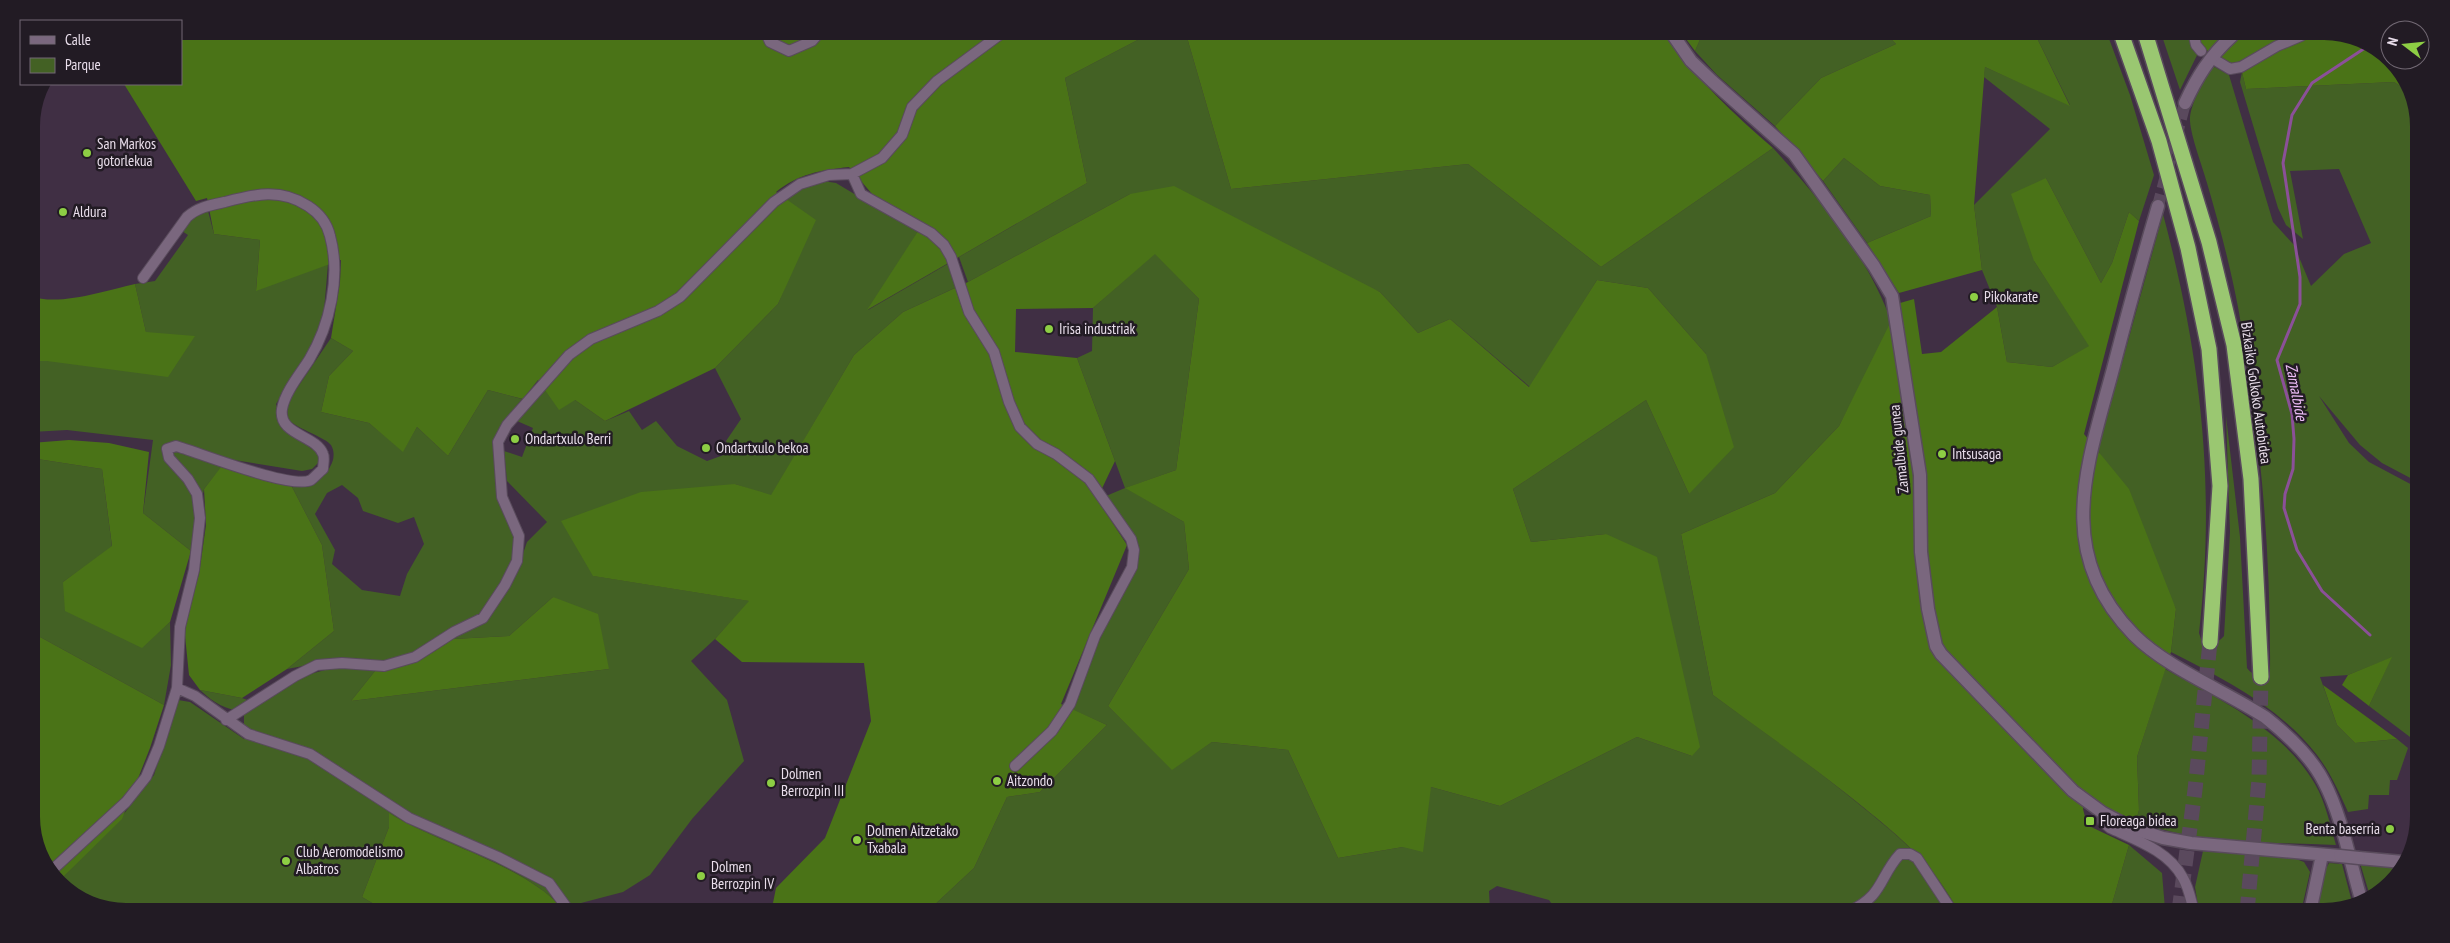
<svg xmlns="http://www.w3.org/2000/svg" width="2450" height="943" font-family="'PT Sans Narrow',sans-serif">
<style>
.green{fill:#436124;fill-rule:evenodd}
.forest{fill:#4a7317}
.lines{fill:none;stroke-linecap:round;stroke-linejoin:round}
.stream{stroke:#8b5098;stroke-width:3}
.secondary-tunnel{stroke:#5a495d;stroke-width:12;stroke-dasharray:12 6;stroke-linecap:butt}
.highway-tunnel{stroke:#5a495d;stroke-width:15;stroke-dasharray:15 8;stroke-linecap:butt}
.street-casing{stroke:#594b5c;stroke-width:12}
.secondary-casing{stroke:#594b5c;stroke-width:15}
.highway-casing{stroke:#594b5c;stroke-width:18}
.street{stroke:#7a677e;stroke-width:10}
.secondary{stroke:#7a677e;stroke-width:12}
.highway{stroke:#9ac771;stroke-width:15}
.secondary-bridge-casing{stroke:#594b5c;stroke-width:15;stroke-linecap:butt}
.secondary-bridge{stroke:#7a677e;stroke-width:12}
.poi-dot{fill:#8dce44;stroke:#221b24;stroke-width:2}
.labels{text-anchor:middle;stroke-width:5;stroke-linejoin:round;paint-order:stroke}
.poi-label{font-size:15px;fill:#eadfec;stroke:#221b24;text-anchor:start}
.street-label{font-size:15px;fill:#eadfec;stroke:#221b24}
.water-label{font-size:16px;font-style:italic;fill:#eebef8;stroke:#221b24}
</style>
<rect width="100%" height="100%" fill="#402f44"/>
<path class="green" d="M1149,34H1186L1231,189L1468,164L1601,267L1773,148C1820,199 1869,257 1892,324L1839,426L1775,493L1681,534L1713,695C1762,731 1813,766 1860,805C1898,836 1936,866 1958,911L1556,910L1549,900L1497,886L1489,891L1490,910L930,909L974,868L1007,797L1040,792L1107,725L1071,709L1101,636L1138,559L1106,496L1125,488L1077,358L1092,351L1093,308L1155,253L1199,299L1176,470L1126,488L1184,522L1189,569L1108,706L1172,769L1212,742L1288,750L1338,858L1403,847L1431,787L1500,806L1637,737L1692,756L1606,534L1531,542L1513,489L1646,400L1689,494L1706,354L1648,288L1597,280L1530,387L1450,319L1418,333L1380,292L1130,194L968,282L959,257L1087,183L1065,78Z
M1702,35H1887L1896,44L1821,78L1775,126L1717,75L1695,51Z
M2036,36H2108L2130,95L2154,175L2139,221L2129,212L2112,263L2101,283L2046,178L2034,261L2090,346L2052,367L2007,362L1997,307L1982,270L1974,205L2050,129L1984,77L1985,67L2070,105Z
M2162,36H2187L2188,39L2201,47L2180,90Z
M2213,66L2229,75L2273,222L2294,245L2311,286L2344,254L2371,243L2339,169L2290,171L2303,239L2286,225L2278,208L2240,82L2242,72L2246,89L2394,82L2408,91L2419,120L2417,371L2412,380L2417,386L2416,481L2382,463L2360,445L2319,396L2349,443L2369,462L2416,487L2414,740L2369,706L2391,658L2348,675L2320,677L2337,725L2355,743L2397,739L2408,748L2397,780H2390L2389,795H2369L2368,809L2348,812C2339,792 2330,772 2317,755C2280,707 2224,679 2171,652L2176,609L2098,450L2163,214C2201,357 2216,485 2199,633L2201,639C2210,644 2217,644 2224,636L2230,532L2226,416L2240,537L2247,668C2253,676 2261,678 2270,672C2271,550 2260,428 2238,307C2230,265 2219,224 2207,183C2202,165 2191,137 2190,121C2189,105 2205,79 2213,66Z
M1844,158L1880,186L1930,195L1931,216L1867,243L1823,181Z
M823,181L836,183L918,232L868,310L951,262L957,287L903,312L854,355L771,496L735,484L594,576L750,601L715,639L691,661L727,700L744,761L692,819L650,875L623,892L562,908C522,863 441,846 390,814L389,827L362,897L379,907H95L59,881L123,815L154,775L178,700L190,702L244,739V711C225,710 214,703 200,690L242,698L258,704L303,676L336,667L375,671L351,701L609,669L553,597L509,636L453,639L479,624L489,615L514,579L527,542L547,522L507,481L504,451L522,457L533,428L517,421L544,388L575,400L605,421L629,411L642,430L656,421L677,446L707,461L732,452L726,441L741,419L715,368L778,304L793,268L785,198L802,186Z
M208,211L214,234L260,240L256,290L328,264L323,322L317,338L276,404L284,430L318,453V463L312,469L302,471L228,459L204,489L191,551L143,513L153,440L67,430L31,432V361H47L146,332L135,284L155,281L188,235L182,231C190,221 195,214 208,211Z
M331,338L353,351L329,376L321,412L369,423L403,451L417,427L448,456L488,390L522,399L499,428L494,442L513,528L514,543L512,561L504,579L484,609L474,619L413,654L384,662L341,659L287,669L334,631L322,545L291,485C310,485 326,481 333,460C334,455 334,450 331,445C326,438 299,429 288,420L287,410L289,400ZM342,485L358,498L363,511L398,523L414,517L424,544L407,574L400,596L362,590L332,564L335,550L315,514L327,493Z
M31,458L102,469L112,547L63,582L142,647L170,622L171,665L164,705L31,632Z
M2165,669C2219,699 2283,729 2315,784C2326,803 2330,825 2336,845C2270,842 2199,845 2136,821L2139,810L2137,757Z
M2129,845L2162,873L2165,909L2189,911H2110Z
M2203,851L2296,859L2304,862L2310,872L2301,912L2199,911L2195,887Z
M2329,863L2342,864L2352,902L2324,912H2317L2326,869Z
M2360,863L2400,867L2381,892L2370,896Z"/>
<path class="forest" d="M181,31L1149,34L1065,78L1087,183L867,310L922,225L873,195L849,167C821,170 798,174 776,192L816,220L778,304L715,368L605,421L575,400L559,410L538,380L523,399L488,390L448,456L417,427L403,452L369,423L321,412L329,376L353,351L331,338L340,282L341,260L256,291L260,240L214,234L207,198L196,201L124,84H181Z
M1186,34L1667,35C1696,80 1733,113 1773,148L1601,267L1468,164L1231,189Z
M1683,35H1702L1695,51Z
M1887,35L2036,36L2070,106L1985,67L1974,205L1982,270L1899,293L1867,243L1931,216L1930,195L1880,186L1844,158L1823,181L1775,126L1821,78L1896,44Z
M2187,36H2355L2399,69L2408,91L2394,82L2246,89L2242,72L2187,38Z
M2046,178L2101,283L2112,263L2129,212L2139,221L2084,434L2129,489L2176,609L2171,652L2137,757L2139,810L2136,821L2125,818L2086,796L2083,809L2087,825L2129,845L2110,911H1958C1936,867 1900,837 1863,807C1815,768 1763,732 1713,695L1681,534L1775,493L1839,426L1900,303L1914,299L1922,354L1941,352L1997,307L2007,362L2052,367L2089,346L2034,261L2011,194Z
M1174,186L1380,292L1418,333L1450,319L1529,387L1597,280L1648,288L1706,354L1734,447L1689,494L1646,400L1513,489L1531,542L1606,534L1657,557L1700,747L1692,756L1637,737L1500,806L1431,787L1423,852L1403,847L1338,858L1288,750L1212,742L1172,770L1108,706L1189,569L1184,522L1125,488L1176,470L1199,299L1155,254L1093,308L1016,309L1015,352L1077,358L1115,461L1097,499L1127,545L1061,704L1107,725L1040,792L1007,797L974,868L930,909L772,908L776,888L825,838L871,721L864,663L742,662L715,639L749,601L593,576L561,521L641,492L735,484L771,495L854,355L903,312L968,282L1130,194Z
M135,284L146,332L195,336L168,377L47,361H31V296C58,307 107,290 135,284Z
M69,440L109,443L149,452L143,513L191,551L170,622L142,648L65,611L63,582L112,546L102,469L31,458V443Z
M221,467L291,485L322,545L334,631L287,669L242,698L200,690L189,675L184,626L199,574L206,525L204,489Z
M553,597L598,614L609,669L351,701L375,671L419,661L453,639L509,636Z
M31,632L164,705L150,748L122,819L59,881L51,875L31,823Z
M2392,657L2369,706L2342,685L2348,675Z
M2323,685L2397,739L2355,743L2337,725Z
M389,813C440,845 523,864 562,908L379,907L362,897L389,827Z"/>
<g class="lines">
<path class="stream" d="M2368,46L2312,83L2292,115L2283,163L2300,277V304L2277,360L2292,414L2294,439L2293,469L2285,494L2284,508L2297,550L2322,591L2370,635"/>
<path class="secondary-tunnel" d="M2158,206L2185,103"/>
<path class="highway-tunnel" d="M2179,911L2195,790L2210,642
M2247,912L2259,779L2261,677"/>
<defs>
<path id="street" d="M766,33L770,42L789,51L812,41L819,33
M2194,36L2196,45L2201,51
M2215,60L2230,69L2241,67L2277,46L2301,36
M852,174L861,194L931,233L944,245L951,257L969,312L994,352L1009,402L1020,427L1037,444L1056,454L1089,479L1131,539L1134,550L1132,567L1095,636L1070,704L1052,731L1015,766
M177,688L195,696L248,734L310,754L409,818L498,857L549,883L567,908
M226,720L295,676L317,665L342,663L384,666L415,657L454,632L483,618L505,585L517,561L519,536L502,497L498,442L507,425L569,355L591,339L658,311L680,297L774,202L800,184L829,175L852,174L882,158L902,135L912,107L937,81L1002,33
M2103,813V822L2110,828C2136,840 2169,851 2183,878C2189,888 2191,901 2194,911
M50,872L126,802L146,777L159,746L177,688L180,627L194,570L200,518L197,494L188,479L169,458L167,449L176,446C200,453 292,490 311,480C315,477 319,472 323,469C323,464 325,458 323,454C316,435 278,435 282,409C285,392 300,374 309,360C330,325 341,276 330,236C327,223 319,213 308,206C281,188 255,194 225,202C211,205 198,207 187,217L143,278
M1850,911C1884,895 1879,877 1900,854H1910L1917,858L1952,911"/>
<path id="secondary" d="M1673,35L1691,61L1712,81L1794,154L1874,266L1892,296L1920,475L1921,552L1928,609L1936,646L1941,654L2073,791L2103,813L2132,828L2163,838L2191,843L2340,856
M2185,103C2197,77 2210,56 2232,36
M2158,206C2142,260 2127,315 2113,369C2087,466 2053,552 2134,635C2167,668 2225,691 2265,717C2288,735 2311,756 2324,782C2342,816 2350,862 2361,899
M2359,858L2403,862
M2310,912L2322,855"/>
<path id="highway" d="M2122,36L2159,141L2188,248L2209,349L2220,486L2210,642
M2146,36L2209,242L2234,345L2251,479L2261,677"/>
</defs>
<use href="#street" class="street-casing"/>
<use href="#secondary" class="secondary-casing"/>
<use href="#highway" class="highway-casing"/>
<use href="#street" class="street"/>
<use href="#secondary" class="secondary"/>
<use href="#highway" class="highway"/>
<defs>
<path id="secondary-bridge" d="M2340,856L2359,858"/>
</defs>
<use href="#secondary-bridge" class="secondary-bridge-casing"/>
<use href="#secondary-bridge" class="secondary-bridge"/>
</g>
<g class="poi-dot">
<circle cx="87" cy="153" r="5"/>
<circle cx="63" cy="212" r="5"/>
<circle cx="1974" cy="297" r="5"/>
<circle cx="1049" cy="329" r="5"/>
<circle cx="515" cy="439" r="5"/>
<circle cx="706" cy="448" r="5"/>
<circle cx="1942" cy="454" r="5"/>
<circle cx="997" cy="781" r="5"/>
<circle cx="771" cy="783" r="5"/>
<rect x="2085" y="816" width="10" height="10" rx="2.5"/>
<circle cx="2390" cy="829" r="5"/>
<circle cx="857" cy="840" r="5"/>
<circle cx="286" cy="861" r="5"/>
<circle cx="701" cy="876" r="5"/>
</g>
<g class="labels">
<g class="poi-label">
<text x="97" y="149">San Markos<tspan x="97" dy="17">gotorlekua</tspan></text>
<text x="73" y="217">Aldura</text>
<text x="1984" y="302">Pikokarate</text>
<text x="1059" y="334">Irisa industriak</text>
<text x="525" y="444">Ondartxulo Berri</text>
<text x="716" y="453">Ondartxulo bekoa</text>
<text x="1952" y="459">Intsusaga</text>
<text x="781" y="779">Dolmen<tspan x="781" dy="17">Berrozpin III</tspan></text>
<text x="1007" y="786">Aitzondo</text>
<text x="2100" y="826">Floreaga bidea</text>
<text x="2380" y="834" text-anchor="end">Benta baserria</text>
<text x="867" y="836">Dolmen Aitzetako<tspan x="867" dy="17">Txabala</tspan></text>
<text x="296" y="857">Club Aeromodelismo<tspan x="296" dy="17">Albatros</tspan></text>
<text x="711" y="872">Dolmen<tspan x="711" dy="17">Berrozpin IV</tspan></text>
</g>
<g class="street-label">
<text transform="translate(2256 393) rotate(82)" y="5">Bizkaiko Golkoko Autobidea</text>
<text transform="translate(1899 449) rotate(-96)" y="5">Zamalbide gunea</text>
</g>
<g class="water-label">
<text transform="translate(2297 392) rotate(79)" y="6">Zamalbide</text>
</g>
</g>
<path d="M0 0H2450V943H0ZM126 40H2324A86 86 0 0 1 2410 126V817A86 86 0 0 1 2324 903H126A86 86 0 0 1 40 817V126A86 86 0 0 1 126 40Z" fill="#221b24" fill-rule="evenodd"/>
<rect x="20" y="20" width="162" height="65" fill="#221b24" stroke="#726974"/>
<rect x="30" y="36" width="25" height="8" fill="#7a677e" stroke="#726974"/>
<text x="65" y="45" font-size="15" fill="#eadfec">Calle</text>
<rect x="30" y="58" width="25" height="15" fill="#436124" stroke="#726974"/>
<text x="65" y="70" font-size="15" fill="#eadfec">Parque</text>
<g transform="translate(2405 45) rotate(286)"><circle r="24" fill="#221b24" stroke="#726974"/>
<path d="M0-4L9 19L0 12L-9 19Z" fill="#8dce44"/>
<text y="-8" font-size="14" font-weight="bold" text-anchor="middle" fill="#eadfec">N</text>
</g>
</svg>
